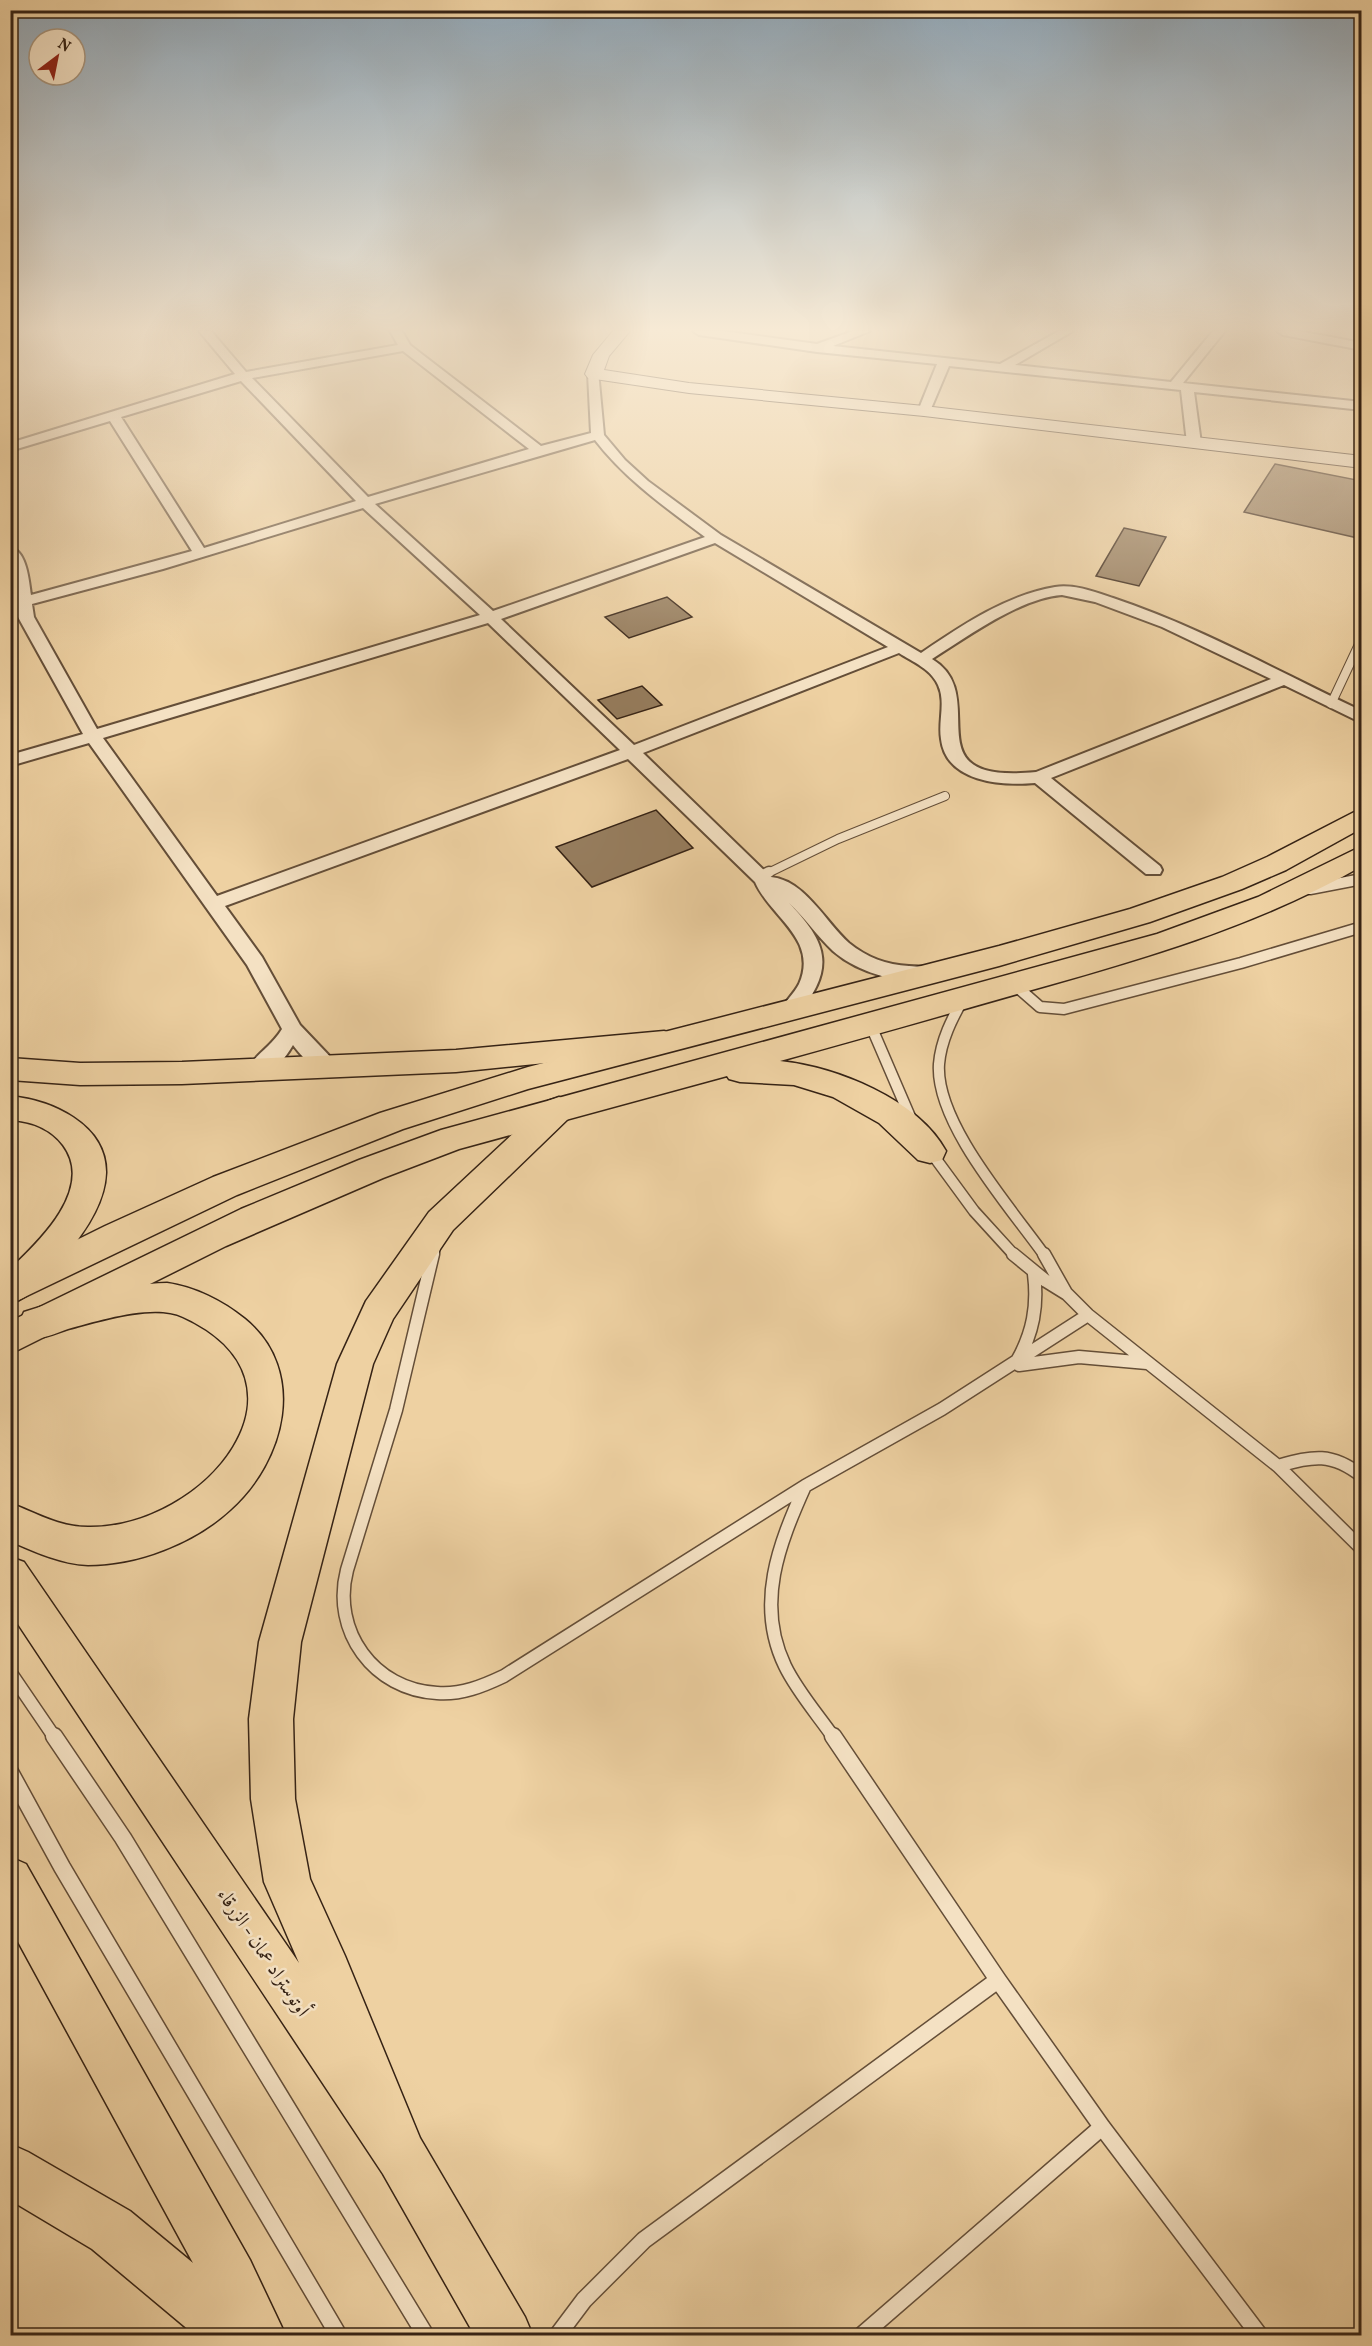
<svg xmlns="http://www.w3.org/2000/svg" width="1372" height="2346" font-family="Vollkorn,Amiri,serif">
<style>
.building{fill:#967d5e;stroke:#362315;stroke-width:1.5}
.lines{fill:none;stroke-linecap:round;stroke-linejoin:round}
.lane-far3-casing{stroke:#644e38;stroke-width:10}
.lane-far2-casing{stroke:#644e38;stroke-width:13}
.lane-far1-casing{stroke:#644e38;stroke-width:15}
.lane-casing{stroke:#644e38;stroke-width:19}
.street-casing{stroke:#644e38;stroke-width:4}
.secondary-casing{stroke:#362315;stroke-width:2}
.primary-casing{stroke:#362315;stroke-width:3}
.highway-casing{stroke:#362315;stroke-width:3}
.lane-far3{stroke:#f4e1c3;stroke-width:8}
.lane-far2{stroke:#f4e1c3;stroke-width:10}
.lane-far1{stroke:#f4e1c3;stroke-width:12}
.lane{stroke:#f4e1c3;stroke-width:16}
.street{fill:#f4e1c3;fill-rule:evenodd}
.secondary{fill:#f4e1c3;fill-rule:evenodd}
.primary{fill:#eed1a2;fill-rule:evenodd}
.highway{fill:#eed1a2;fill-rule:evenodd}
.labels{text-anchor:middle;stroke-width:5;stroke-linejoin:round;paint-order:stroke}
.near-street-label{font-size:20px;fill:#362315;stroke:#f4e1c3}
</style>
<rect width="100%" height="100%" fill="#eed1a2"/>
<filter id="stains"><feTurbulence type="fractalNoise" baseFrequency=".00333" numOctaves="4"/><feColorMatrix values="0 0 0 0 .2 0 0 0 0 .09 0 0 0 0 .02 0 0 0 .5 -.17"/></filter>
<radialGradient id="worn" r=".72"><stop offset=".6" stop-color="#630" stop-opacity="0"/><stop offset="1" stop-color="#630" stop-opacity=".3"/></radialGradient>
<path class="building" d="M1275,464L1362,481V539L1244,512Z
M1124,528L1166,537L1139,586L1096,576Z
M667,597L692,617L629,638L605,617Z
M642,686L662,705L617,719L598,700Z
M656,810L693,848L592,887L556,847Z"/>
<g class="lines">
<defs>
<path id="lane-far3" d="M1331,704L1362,638
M766,874L838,839L945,796"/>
<path id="lane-far2" d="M761,876L769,872
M1310,889L1362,879
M1016,986L1040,1007L1064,1009L1241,963L1362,927
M963,999C952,1019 941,1040 939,1064C935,1123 1011,1208 1045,1256
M871,1026L911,1119
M930,1151L974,1211L1015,1256
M433,1256L435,1247"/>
<path id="lane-far1" d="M433,1254L396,1410L347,1570C331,1631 374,1690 437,1693C461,1695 483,1686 504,1676L805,1486L942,1409L1088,1315
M1013,1254L1046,1281L1067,1294
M1044,1254L1066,1293L1088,1315L1278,1466L1362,1549
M1017,1361C1033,1333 1038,1306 1034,1274
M1019,1365L1079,1357L1147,1363
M1278,1466C1314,1456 1331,1452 1362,1476
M805,1486C779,1544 755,1604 785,1666C797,1691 818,1715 834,1738
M10,1672L55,1738"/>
<path id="lane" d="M54,1736L123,1838L426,2336
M833,1736L998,1980L1102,2127L1260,2336
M10,1772L62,1867L339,2336
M557,2336L584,2300L644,2240L998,1980
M861,2336L1102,2127"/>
<path id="street" d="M199,331H211L246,372L398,345L390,331H402L410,345L541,446L591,433L588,374L598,371L604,435L625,460L648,481L721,535L921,653C961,626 1006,595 1055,587C1074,584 1095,592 1113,598C1200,627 1279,672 1362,711V723L1284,685L1051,778L1160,866L1162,870L1160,874H1146L1035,783C1001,786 946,782 941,739C938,721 946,702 938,685C931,669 913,662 899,653L643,753L771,877C805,880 826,923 849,943C866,957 887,965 909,966C919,967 928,966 937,968L940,973L937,978C905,987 858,973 833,951C817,936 805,918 789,903C830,945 834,970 797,1016H783L780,1011C785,1001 794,994 799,984C819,939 770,917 755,882L628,759L225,906L262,957L300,1025L339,1066L335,1071C318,1076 303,1058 293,1045C285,1059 268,1080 251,1074L247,1069C256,1054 271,1047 282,1029L247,965L89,743L10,766V755L83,734L18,617L17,608L10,609V600L16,599L10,567V547C27,551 29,581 31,595L192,551L110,421L10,451V443L235,374ZM403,351L529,449L368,497L252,378ZM241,381L356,501L204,548L121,417ZM595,440C626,480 665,507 705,537L493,611L375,504ZM363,508L480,615L97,729L34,617L32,604L163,569ZM715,543L888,647L634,745L501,619ZM1062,595L1095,602L1162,627L1271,679L1036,772C907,785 994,696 932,659C967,637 1020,598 1062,595ZM488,623L620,750L217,896L103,738Z
M693,331H722L817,344L853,331H870L833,346L1000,364L1059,331H1073L1015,365L1171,382L1213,331H1225L1183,383L1362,402V410L1194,392L1201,443L1194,447L1187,443L1181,390L949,366L930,411L924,415L918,411L937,364L817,352L699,335Z
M1277,331H1299L1362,343V350L1283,335Z"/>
<path id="secondary" d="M613,331H630L609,356L604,370L689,383L924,406L1362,456V468L924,416L689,393L588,378L585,374L593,355Z"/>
<path id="primary" d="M1362,808V828L1286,870L1242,889L1150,922L999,966L528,1089L403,1129L237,1195L10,1304V1273L105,1226L213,1177L380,1113L528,1067L999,946L1130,909L1222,877L1267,857Z
M1362,846V866C1255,927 1139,960 1021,993C941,1016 860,1039 780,1061C836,1067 918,1099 946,1151L942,1160L930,1163L918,1160L879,1123L833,1097L794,1085L740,1082L729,1079L727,1076L459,1149L383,1178L226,1246L10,1354V1321L13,1320L241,1209L359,1160L441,1130L1157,934L1258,897Z"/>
<path id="highway" d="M664,1031L675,1034L679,1042L675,1050L456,1072L182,1084L80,1085L10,1080V1058L80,1063L182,1062L456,1050Z
M10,1096C51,1100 107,1124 106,1173C105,1204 83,1235 63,1258C49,1276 33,1296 12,1303L10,1269C40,1241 95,1188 63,1145C50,1128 30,1121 10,1120Z
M559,1097L570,1101L575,1109L570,1117L453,1230L393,1319L373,1364L301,1642L293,1719L295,1799L310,1879L345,1956L420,2138L525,2317L533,2336H475L383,2174L10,1612V1557L24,1562L299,1963L264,1882L251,1799L249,1719L259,1642L337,1364L366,1301L429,1212L548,1101Z
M167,1283C195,1287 223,1301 245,1319C308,1371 285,1461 230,1510C194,1543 138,1565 88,1565C61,1564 35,1552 10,1541V1503C36,1513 59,1527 88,1527C204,1529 327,1383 183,1317C154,1303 98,1321 68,1329C59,1332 46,1338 37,1338C33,1338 28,1335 24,1334L19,1323L24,1312C70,1297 119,1284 167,1283Z
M10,1857L26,1864L250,2260L286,2336H196L92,2249L10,2200V2144L28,2152L130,2211L193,2263L10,1927Z"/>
</defs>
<use href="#lane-far3" class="lane-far3-casing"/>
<use href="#lane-far2" class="lane-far2-casing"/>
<use href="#lane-far1" class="lane-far1-casing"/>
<use href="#lane" class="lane-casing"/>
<use href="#street" class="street-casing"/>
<use href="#secondary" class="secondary-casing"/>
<use href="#primary" class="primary-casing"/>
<use href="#highway" class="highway-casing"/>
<use href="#lane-far3" class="lane-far3"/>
<use href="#lane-far2" class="lane-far2"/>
<use href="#lane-far1" class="lane-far1"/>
<use href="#lane" class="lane"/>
<use href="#street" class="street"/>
<use href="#secondary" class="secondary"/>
<use href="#primary" class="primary"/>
<use href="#highway" class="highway"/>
</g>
<linearGradient id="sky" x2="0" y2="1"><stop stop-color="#91a8b9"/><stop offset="0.5" stop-color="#f7ead5"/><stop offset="1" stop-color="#f7ead5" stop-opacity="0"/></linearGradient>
<rect width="1372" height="659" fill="url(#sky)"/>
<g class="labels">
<g class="near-street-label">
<text transform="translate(264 1952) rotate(56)" y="7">أوتوستراد عمان - الزرقاء</text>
</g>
</g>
<rect width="1372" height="2346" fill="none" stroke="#eed1a2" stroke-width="36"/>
<rect x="12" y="12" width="1348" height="2322" fill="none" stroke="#362315" stroke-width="3"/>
<rect x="18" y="18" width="1336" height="2310" fill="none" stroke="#362315" stroke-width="1.5"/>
<g transform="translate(57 57) rotate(32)"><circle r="28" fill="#f4e1c3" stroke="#a8957d" stroke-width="1.5"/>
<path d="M0-4.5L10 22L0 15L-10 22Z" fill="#8f2418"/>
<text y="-9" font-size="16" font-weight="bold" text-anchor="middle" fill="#362315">N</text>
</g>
<rect width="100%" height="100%" filter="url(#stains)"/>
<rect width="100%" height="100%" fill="url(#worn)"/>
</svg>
